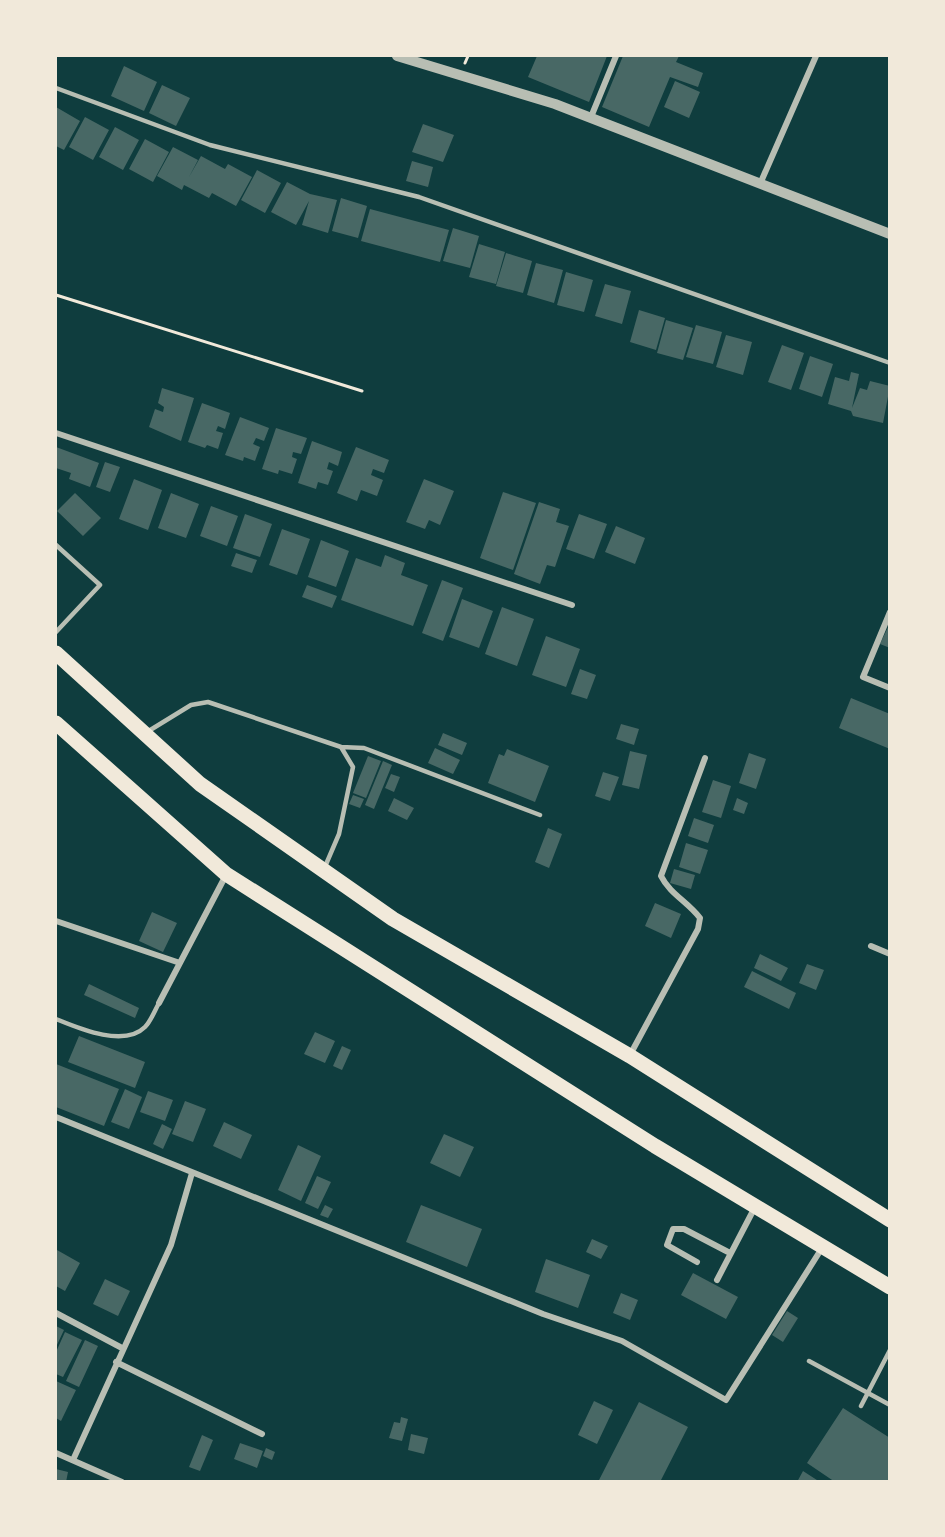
<svg xmlns="http://www.w3.org/2000/svg" width="945" height="1537" font-family="'Source Sans 3',sans-serif">
	<rect width="100%" height="100%" fill="#0f3d3e"/>
	<path fill="#486865" d="M537,56h70l-18,46 -61,-25z
		M623,56h56l-3,6 27,11 -5,14 -28,-10 -21,50 -47,-20z
		M124,66l33,16 -13,29 -33,-15z
		M675,81l25,11 -11,26 -25,-11z
		M162,85l28,13 -14,28 -27,-13z
		M56,107l24,14 -16,29 -8,-4z
		M85,117l24,13 -16,30 -24,-13z
		M423,124l31,11 -11,27 -31,-10z
		M115,127l24,13 -16,30 -24,-13z
		M145,139l24,13 -16,30 -24,-13z
		M173,147l25,13 -9,17 12,-21 24,13 3,-5 24,13 -16,29 -24,-13 -3,5 -25,-13 -2,5 -25,-14z
		M412,161l21,6 -5,20 -22,-6z
		M257,170l24,13 -16,30 -24,-13z
		M287,182l23,12 27,6 -9,33 -26,-8 7,-24 -13,24 -25,-13z
		M341,198l26,8 -9,32 -26,-7z
		M370,209l79,21 -9,32 -79,-21z
		M453,228l26,8 -9,32 -27,-7z
		M479,244l26,8 -9,32 -27,-7z
		M506,253l26,8 -9,32 -27,-7z
		M536,263l27,7 -9,33 -27,-8z
		M566,272l27,8 -9,32 -27,-7z
		M605,284l26,7 -9,33 -27,-8z
		M639,310l26,8 -9,32 -26,-8z
		M666,320l27,8 -10,32 -26,-7z
		M696,325l26,7 -9,32 -27,-7z
		M726,335l26,7 -9,33 -27,-8z
		M782,345l22,8 -13,37 -23,-8z
		M810,356l23,8 -11,33 -23,-8z
		M851,372l8,2 -7,34 8,-20 7,2 3,-9 20,5 -7,37 -30,-7 -2,-5 -23,-7 7,-27 14,4z
		M162,388l32,10 -13,43 -32,-14 6,-18 8,3 1,-5 -6,-4z
		M202,403l28,10 -5,16 -7,-3 -2,5 7,2 -5,16 -11,-4 -2,3 -17,-6z
		M240,417l29,11 -5,13 -8,-3 -3,6 7,3 -5,14 -11,-4 -1,4 -18,-6z
		M276,428l31,10 -6,16 -8,-2 -1,5 5,2 -5,15 -13,-4 -1,4 -16,-5z
		M312,441l30,11 -4,14 -9,-4 -2,7 6,2 -5,14 -10,-3 -2,7 -18,-6z
		M56,447l43,16 -9,24 -21,-8 2,-6 -15,-5z
		M356,447l33,13 -5,13 -11,-4 -2,6 12,5 -6,16 -16,-6 -4,11 -20,-8z
		M105,462l15,5 -10,25 -14,-5z
		M134,479l28,11 -14,40 -29,-11z
		M424,479l30,12 -14,34 -11,-5 -4,9 -19,-7z
		M503,492l33,11 -23,67 -33,-12z
		M75,493l26,25 -18,18 -26,-25z
		M171,493l28,11 -13,34 -28,-10z
		M539,502l21,7 -4,13 13,4 -14,41 -8,-2 -7,19 -26,-10z
		M211,506l27,10 -11,30 -27,-10z
		M245,514l27,10 -12,33 -27,-9z
		M579,514l28,10 -13,35 -28,-10z
		M616,526l29,12 -10,26 -30,-12z
		M282,529l28,10 -13,36 -28,-10z
		M321,540l28,11 -13,36 -28,-10z
		M236,553l21,7 -5,13 -21,-7z
		M385,555l20,8 -4,12 27,10 -15,41 -72,-26 15,-42 25,9z
		M442,580l21,8 -20,53 -21,-8z
		M307,585l30,11 -5,12 -30,-11z
		M462,599l31,12 -14,37 -30,-11z
		M502,607l32,12 -17,47 -32,-12z
		M890,623v25l-10,-4z
		M546,636l34,13 -14,38 -34,-12z
		M580,669l16,6 -9,24 -16,-5z
		M851,698l39,16v35l-51,-21z
		M621,724l18,5 -5,16 -18,-6z
		M443,733l24,10 -5,12 -24,-10z
		M435,748l25,12 -7,14 -25,-11z
		M507,749l42,17 -14,36 -47,-19 11,-29 5,2z
		M630,751l17,4 -8,34 -17,-4z
		M749,753l17,6 -10,30 -17,-6z
		M368,756l13,5 -15,37 -13,-5z
		M383,761l9,4 -18,44 -9,-4z
		M603,772l16,5 -9,24 -15,-5z
		M391,774l9,3 -6,15 -9,-4z
		M713,780l18,6 -10,32 -19,-6z
		M353,795l11,4 -4,9 -11,-4z
		M394,798l20,10 -7,12 -19,-9z
		M737,798l11,5 -4,11 -11,-4z
		M694,818l20,7 -6,18 -20,-7z
		M548,828l14,6 -13,34 -14,-6z
		M686,843l22,7 -8,24 -21,-7z
		M674,869l21,6 -4,14 -21,-6z
		M655,903l26,11 -10,24 -26,-12z
		M152,912l25,11 -14,29 -24,-11z
		M760,954l28,14 -7,13 -27,-13z
		M807,964l17,6 -8,20 -17,-7z
		M752,971l44,22 -7,16 -45,-22z
		M89,984l50,24 -4,10 -51,-23z
		M315,1032l20,9 -10,22 -21,-9z
		M79,1036l66,26 -10,26 -67,-26z
		M342,1046l9,4 -9,20 -9,-4z
		M56,1064l63,25 -15,37 -48,-19z
		M125,1089l17,8 -13,32 -18,-7z
		M148,1091l25,9 -8,21 -25,-9z
		M185,1101l21,8 -13,33 -21,-8z
		M224,1122l28,13 -11,24 -28,-13z
		M162,1124l10,5 -9,20 -10,-5z
		M444,1134l30,13 -14,30 -30,-14z
		M298,1145l23,11 -20,45 -23,-11z
		M317,1176l14,6 -13,27 -13,-6z
		M325,1205l8,4 -5,9 -8,-3z
		M421,1205l61,24 -15,38 -61,-25z
		M592,1239l16,7 -7,13 -15,-7z
		M57,1250l23,13 -15,28 -9,-5z
		M546,1259l44,16 -12,33 -43,-16z
		M693,1273l45,24 -12,22 -45,-24z
		M105,1279l25,12 -12,25 -25,-12z
		M621,1293l17,7 -8,20 -17,-7z
		M787,1311l11,7 -15,24 -11,-7z
		M56,1326l8,4 -8,17z
		M65,1332l17,8 -19,37 -7,-3v-22z
		M85,1340l13,6 -19,41 -13,-6z
		M56,1381l20,9 -15,31 -5,-3z
		M594,1401l19,9 -16,34 -19,-9z
		M639,1402l49,25 -28,55h-62z
		M843,1408l47,30v44h-55l-28,-19z
		M401,1417l7,2 -6,22 -13,-3 5,-16 6,1z
		M411,1434l17,4 -4,16 -16,-4z
		M202,1435l11,5 -13,31 -11,-4z
		M240,1443l23,8 -6,17 -23,-9z
		M266,1448l9,4 -3,8 -9,-4z
		M56,1469l12,3 -2,10h-10z
		M803,1471l17,11h-23z"/>
	<g fill="none" stroke-linecap="round" stroke-linejoin="round">
		<path stroke="#f1e9da" stroke-width="3" d="M465,63l3,-7
			M56,295l306,96"/>
		<path stroke="#b8beb3" stroke-width="4.5" d="M56,88l154,57 209,52 471,166
			M56,545l44,40 -44,47
			M147,732l44,-27 17,-3 133,45 12,20 -14,67 -15,35
			M341,747l23,1 176,67
			M56,1019c22,9 68,29 89,8 6,-6 10,-17 14,-24
			M809,1361l81,44
			M861,1406l29,-56"/>
		<path stroke="#b8beb3" stroke-width="6" d="M591,117l25,-61
			M760,184l56,-128
			M56,433l516,172
			M890,612l-27,65 27,11
			M56,921l124,42
			M871,946l19,8
			M159,1003l67,-128
			M630,1055l68,-126 2,-11c-12,-16 -30,-24 -39,-42l44,-118
			M56,1117l487,197 79,27 104,59 96,-152
			M697,1262l-30,-17 6,-16h11l46,24
			M717,1280l38,-73
			M56,1313l66,35
			M116,1362l146,72
			M56,1453l66,29
			M73,1460l98,-215 21,-72"/>
		<path stroke="#b8beb3" stroke-width="10" d="M397,56l158,48 335,130"/>
		<path stroke="#f1e9da" stroke-width="15" d="M56,653l144,131 193,135 237,137 260,164
			M56,723l170,151 429,272 235,141"/>
	</g>
	<rect width="945" height="1537" fill="none" stroke="#f1e9da" stroke-width="114"/>
</svg>
